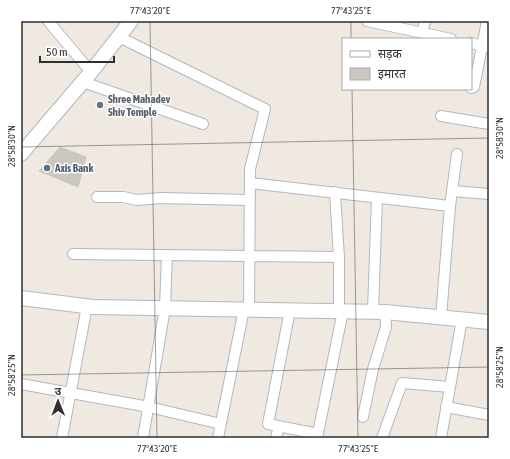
<svg xmlns="http://www.w3.org/2000/svg" width="510" height="459" font-family="'Asap Condensed','Noto Sans Devanagari',sans-serif">
	<rect width="100%" height="100%" fill="#efe9e1"/>
	<path fill="#cbc7bf" stroke="#cbc5ba" d="M60,147l26,10 -8,30 -39,-16z"/>
	<g fill="none" stroke-linecap="round" stroke-linejoin="round">
		<defs>
			<path id="street" d="M48,21l43,51
				M367,21l84,18
				M422,33l3,-12
				M119,37l146,72 -15,60 -1,140
				M471,43l18,4
				M83,82l120,42
				M471,88l3,-1 13,-66
				M441,116l48,8
				M250,183l200,23
				M452,191l37,3
				M335,192l4,65v54
				M97,197h26l14,3 25,-2 87,2
				M73,254l266,3
				M290,310l-22,114 50,10
				M373,311l4,-113
				M441,317l9,-111 7,-52
				M21,384l128,23 72,17
				M446,407l43,8
				M363,417l10,-48 13,-42 -1,-15
				M62,438l25,-132
				M143,438l22,-130 2,-53
				M218,438l26,-129
				M276,438l3,-12
				M317,438l26,-127
				M382,438l20,-55 48,4
				M441,438l21,-119"/>
			<path id="secondary" d="M21,154l70,-82 40,-51
				M21,298l72,9 292,5 104,10"/>
		</defs>
		<use href="#street" stroke="#b4b7c1" stroke-width="12"/>
		<use href="#secondary" stroke="#b4b7c1" stroke-width="16"/>
		<use href="#street" stroke="#fff" stroke-width="10"/>
		<use href="#secondary" stroke="#fff" stroke-width="14"/>
	</g>
	<path fill="none" stroke="#2e2e2e" stroke-width="1" stroke-opacity="0.45" d="M150,21l7,417M351,21v18M352,89l6,349M21,147l468,-9M21,375l468,-8"/>
	<circle fill="#6b7280" stroke="#fff" stroke-width="1.5" cx="100" cy="105" r="4"/>
	<circle fill="#5c6f8a" stroke="#fff" stroke-width="1.5" cx="47" cy="168" r="4"/>
	<g text-anchor="middle" dominant-baseline="central" stroke-width="3" stroke-linejoin="round" paint-order="stroke">
		<g font-size="11" font-weight="bold" fill="#5b616d" stroke="#fff" text-anchor="start">
			<text x="108" y="99">Shree Mahadev<tspan x="108" dy="13">Shiv Temple</tspan></text>
		</g>
		<g font-size="11" font-weight="bold" fill="#4e5e75" stroke="#fff" text-anchor="start">
			<text x="55" y="168">Axis Bank</text>
		</g>
	</g>
	<rect width="510" height="459" fill="none" stroke="#ffffff" stroke-width="44"/>
	<rect x="342" y="38" width="130" height="52" fill="#ffffff" stroke="#ababab"/>
	<rect x="350" y="51" width="20" height="6" fill="#ffffff" stroke="#ababab"/>
	<text x="378" y="58" font-size="12" fill="#2e2e2e">सड़क</text>
	<rect x="350" y="68" width="20" height="12" fill="#cbc7bf" stroke="#ababab"/>
	<text x="378" y="78" font-size="12" fill="#2e2e2e">इमारत</text>
	<g transform="translate(58 401) rotate(359)" stroke="#ffffff" stroke-width="3" paint-order="stroke">
	<path d="M0-3L7 15L0 10L-7 15Z" fill="#2e2e2e"/>
	<text y="-6" font-size="11" font-weight="bold" text-anchor="middle" fill="#2e2e2e">उ</text>
	</g>
	<path d="M40 56v6h74v-6" fill="none" stroke="#2e2e2e" stroke-width="2"/>
	<text x="46" y="56" font-size="12" fill="#2e2e2e" stroke="#ffffff" stroke-width="3" paint-order="stroke">50 m</text>
	<rect x="22" y="22" width="466" height="415" fill="none" stroke="#2e2e2e" stroke-width="1.5"/>
	<g font-size="10" text-anchor="middle" fill="#2e2e2e">
		<text x="150" y="14">77°43'20"E</text>
		<text x="351" y="14">77°43'25"E</text>
		<text transform="translate(499 138) rotate(-90)" y="4">28°58'30"N</text>
		<text transform="translate(11 146) rotate(-90)" y="4">28°58'30"N</text>
		<text transform="translate(499 367) rotate(-90)" y="4">28°58'25"N</text>
		<text transform="translate(11 375) rotate(-90)" y="4">28°58'25"N</text>
		<text x="157" y="452">77°43'20"E</text>
		<text x="358" y="452">77°43'25"E</text>
	</g>
</svg>
